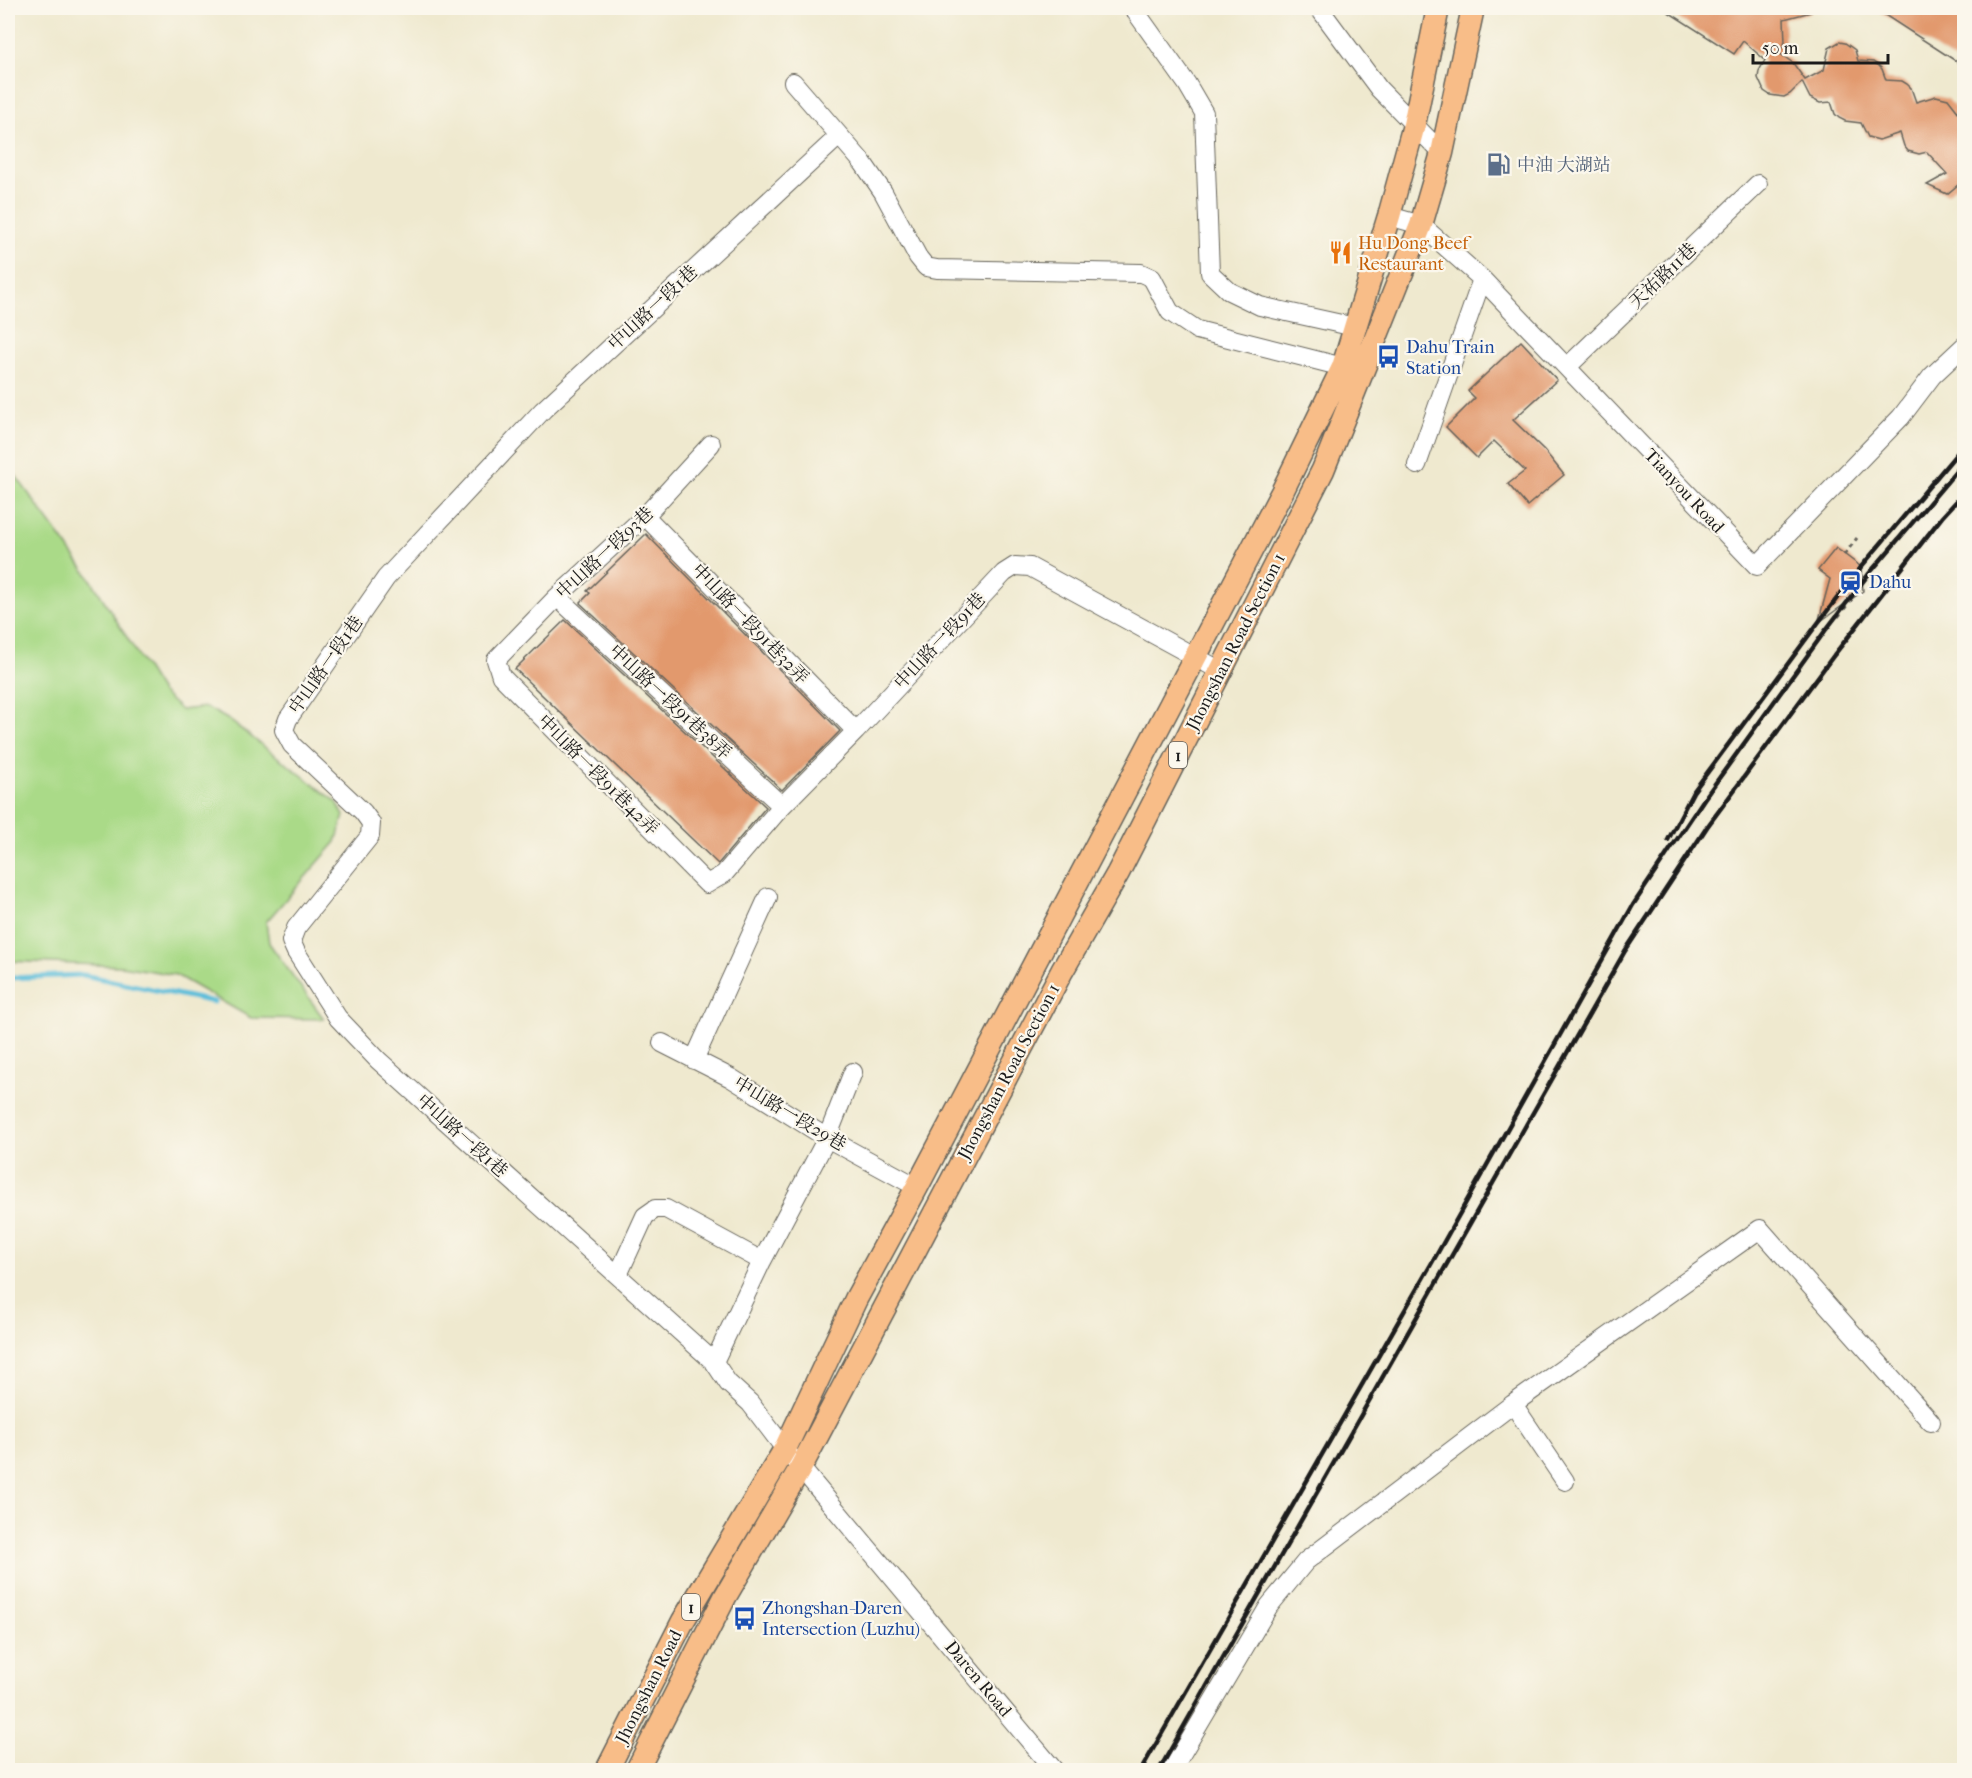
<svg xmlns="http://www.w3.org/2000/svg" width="1972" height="1778" font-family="'IM FELL French Canon','Noto Serif TC',serif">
	<rect width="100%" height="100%" fill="#fbf7ec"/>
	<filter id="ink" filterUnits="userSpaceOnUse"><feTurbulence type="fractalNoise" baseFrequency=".0167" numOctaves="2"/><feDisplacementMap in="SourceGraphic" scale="12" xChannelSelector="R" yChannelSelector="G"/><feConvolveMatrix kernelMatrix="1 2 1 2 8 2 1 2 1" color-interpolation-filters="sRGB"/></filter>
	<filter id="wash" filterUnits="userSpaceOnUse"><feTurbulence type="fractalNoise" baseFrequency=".008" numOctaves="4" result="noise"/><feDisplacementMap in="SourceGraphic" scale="24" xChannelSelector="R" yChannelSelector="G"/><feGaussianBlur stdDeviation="1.35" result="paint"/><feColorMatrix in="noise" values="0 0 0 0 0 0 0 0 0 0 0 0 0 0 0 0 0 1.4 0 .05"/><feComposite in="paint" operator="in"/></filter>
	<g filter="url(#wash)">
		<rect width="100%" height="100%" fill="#efe9cf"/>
		<path fill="#aada88" stroke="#637b52" stroke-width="1.5" d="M8,473l8,3 74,102 71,114 20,18 25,-3 23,13 108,82 7,14 -8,26 -70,80 3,21 55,76 -73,-1 -75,-43 -55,-9 -113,-5z"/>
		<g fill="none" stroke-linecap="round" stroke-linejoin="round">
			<path stroke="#5bbeda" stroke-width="5" d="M8,978l75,-3 131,27"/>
		</g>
		<g id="blocks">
			<path fill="#e2996d" d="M1662,8h148l1,4 -27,7 1,23 -6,11 14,10 12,17 19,-10 5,-22 10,-6 6,1 10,7 3,11 15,1 5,3 4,4 4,11 16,1 5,3 4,4 5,14 20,-6 12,3 11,14 6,-2v68l-18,15 -20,-9 20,-11 -20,-22 -8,2 -11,-3 -4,-5 -4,-13 -21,7 -11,-3 -7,-14 -16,-2 -6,-3 -4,-4 -4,-12 -11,1 -10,-5 -8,-16 -12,12 -6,3 -14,-2 -6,-4 -6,-13 1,-7 6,-11 -22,-19 -9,13z
				M1874,8h91v59z
				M1521,341l36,39 -44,40 31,30 20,25 -37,31 -19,-22 17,-13 -31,-30 -17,17 -31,-31 29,-29 -7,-7z
				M646,534l194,197 -58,59 -202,-187 10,-10 -3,-2z
				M1836,548l25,19 2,24 -45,32 12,-44 -12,-9z
				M565,620l201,187 -48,57 -203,-195z"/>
		</g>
	</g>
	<g filter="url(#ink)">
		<use href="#blocks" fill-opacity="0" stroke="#66645b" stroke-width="1.5"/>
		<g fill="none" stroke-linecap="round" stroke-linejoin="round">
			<defs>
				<path id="minor" d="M1133,8l54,76 17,29 6,160 19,18 31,15 95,21
					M1319,8l60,81 63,64
					M793,82l70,81 20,29 35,65 8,10 11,2 204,4 11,5 18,34 27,18 146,37
					M839,136l-296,274 -157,168 -98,141 -4,11 8,15 71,67 8,11 -1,13 -74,92 -5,13 5,11 42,66 40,42 336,302 14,21 22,20 35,46 269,321
					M1389,216l32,9 61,54 275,287 144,-149 31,-41 32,-30
					M1567,367l191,-183
					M711,444l-66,72 -88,81 -61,63 5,16 206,208 17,-10 58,-68 74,-75 148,-158 11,-7 15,1 191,104
					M1417,465l65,-186
					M645,516l211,215
					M557,597l225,209
					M662,1043l69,35 96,60 90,49
					M694,1060l74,-163
					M618,1275l27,-59 10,-7h11l96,52
					M714,1362l48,-101 65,-123 26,-66
					M1513,1404l52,77
					M1172,1770l97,-164 37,-45 207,-157 247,-175 171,193"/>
				<path id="major" d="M607,1770l76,-149 102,-172 71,-150 61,-112 365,-695 61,-125 46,-151 25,-91 24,-117
					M637,1770l88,-173 76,-130 261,-496 56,-98 205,-403 98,-245 21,-72 31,-145"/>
			</defs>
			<use href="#minor" stroke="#66645b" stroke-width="20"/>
			<use href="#major" stroke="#66645b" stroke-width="25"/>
			<path stroke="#66645b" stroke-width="3" stroke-dasharray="4.5 4.5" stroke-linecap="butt" d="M1844,555l13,-17
				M1838,617l15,-19"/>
			<use href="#minor" stroke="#fff" stroke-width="18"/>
			<use href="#major" stroke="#f8bd88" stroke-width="22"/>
			<path stroke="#1c1c1c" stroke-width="4.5" d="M1668,840l25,-48 125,-169 43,-56 103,-122
				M1141,1770l296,-516 196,-349 71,-106 121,-168 43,-56 96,-113
				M1159,1770l466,-819 82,-124 127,-172 108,-138 22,-24"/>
		</g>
	</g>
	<defs>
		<symbol id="fuel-bare" viewBox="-9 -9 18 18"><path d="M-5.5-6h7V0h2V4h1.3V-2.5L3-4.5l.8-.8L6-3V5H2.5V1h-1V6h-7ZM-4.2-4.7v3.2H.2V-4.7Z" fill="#5c6f8a" stroke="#fbf7ec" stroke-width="2.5" paint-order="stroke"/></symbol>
		<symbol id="restaurant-bare" viewBox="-9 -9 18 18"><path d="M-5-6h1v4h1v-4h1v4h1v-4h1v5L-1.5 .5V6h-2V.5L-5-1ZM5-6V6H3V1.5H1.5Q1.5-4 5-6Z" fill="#e8710a" stroke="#fbf7ec" stroke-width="2.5" paint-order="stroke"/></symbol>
		<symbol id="bus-bare" viewBox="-9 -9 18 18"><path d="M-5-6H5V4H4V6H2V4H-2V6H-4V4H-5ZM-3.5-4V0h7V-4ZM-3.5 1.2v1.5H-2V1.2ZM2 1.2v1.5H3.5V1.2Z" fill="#1a4fb4" stroke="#fbf7ec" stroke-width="2.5" paint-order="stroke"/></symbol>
		<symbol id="station-bare" viewBox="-9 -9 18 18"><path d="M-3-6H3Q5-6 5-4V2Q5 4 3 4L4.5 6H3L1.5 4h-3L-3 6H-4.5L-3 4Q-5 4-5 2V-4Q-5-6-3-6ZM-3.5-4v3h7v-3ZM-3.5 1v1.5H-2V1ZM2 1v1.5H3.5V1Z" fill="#1a4fb4" stroke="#fbf7ec" stroke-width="2.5" paint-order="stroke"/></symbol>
	</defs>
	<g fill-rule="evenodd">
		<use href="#fuel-bare" x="1482" y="148" width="33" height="33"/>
		<use href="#restaurant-bare" x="1324" y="236" width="33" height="33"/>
		<use href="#bus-bare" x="1372" y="340" width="33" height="33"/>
		<use href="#station-bare" x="1834" y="566" width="33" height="33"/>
		<use href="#bus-bare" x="728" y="1602" width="33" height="33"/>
	</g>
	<g text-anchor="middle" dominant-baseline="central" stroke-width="4.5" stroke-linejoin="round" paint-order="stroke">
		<g fill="#fbf7ec" stroke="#5f5e5a" stroke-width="1.5">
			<rect x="1169" y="742" width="18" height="26" rx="4.5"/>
			<rect x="682" y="1594" width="18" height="26" rx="4.5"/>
		</g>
		<g font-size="16" font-weight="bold" fill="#1c1c1c">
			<text x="1178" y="755">1</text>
			<text x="691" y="1607">1</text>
		</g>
		<g font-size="18" fill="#4e5e75" stroke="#fbf7ec" text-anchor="start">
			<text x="1517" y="165">中油 大湖站</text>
		</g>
		<g font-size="18" fill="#c56008" stroke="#fbf7ec" text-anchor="start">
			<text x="1358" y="243">Hu Dong Beef<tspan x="1358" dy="21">Restaurant</tspan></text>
		</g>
		<g font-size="18" fill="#1c1c1c" stroke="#fbf7ec">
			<text transform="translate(1663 276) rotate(-44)">天祐路11巷</text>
			<text transform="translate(653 308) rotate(-43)">中山路一段1巷</text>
			<text transform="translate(1684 491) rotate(47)">Tianyou Road</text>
			<text transform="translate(605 553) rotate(-43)">中山路一段93巷</text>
			<text transform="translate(750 624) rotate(46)">中山路一段91巷32弄</text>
			<text transform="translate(940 641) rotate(-47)">中山路一段91巷</text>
			<text transform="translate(1236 642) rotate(-63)">Jhongshan Road Section 1</text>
			<text transform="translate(326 665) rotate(-55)">中山路一段1巷</text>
			<text transform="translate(670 702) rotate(43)">中山路一段91巷38弄</text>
			<text transform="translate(598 775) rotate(45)">中山路一段91巷42弄</text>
			<text transform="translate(1009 1072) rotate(-62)">Jhongshan Road Section 1</text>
			<text transform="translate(790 1114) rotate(31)">中山路一段29巷</text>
			<text transform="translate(462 1136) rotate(42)">中山路一段1巷</text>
			<text transform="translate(978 1679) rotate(50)">Daren Road</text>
			<text transform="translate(649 1687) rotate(-63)">Jhongshan Road</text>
		</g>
		<g font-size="18" fill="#164399" stroke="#fbf7ec" text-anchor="start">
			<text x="1406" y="347">Dahu Train<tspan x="1406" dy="21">Station</tspan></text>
			<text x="1869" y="582">Dahu</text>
			<text x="762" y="1608">Zhongshan-Daren<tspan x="762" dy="21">Intersection (Luzhu)</tspan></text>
		</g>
	</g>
	<rect width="1972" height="1778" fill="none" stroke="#fbf7ec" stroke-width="30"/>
	<path d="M1753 54v9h135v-9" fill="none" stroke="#1c1c1c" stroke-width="3"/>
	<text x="1762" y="54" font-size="18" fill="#1c1c1c" stroke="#fbf7ec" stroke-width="4.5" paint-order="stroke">50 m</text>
</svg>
